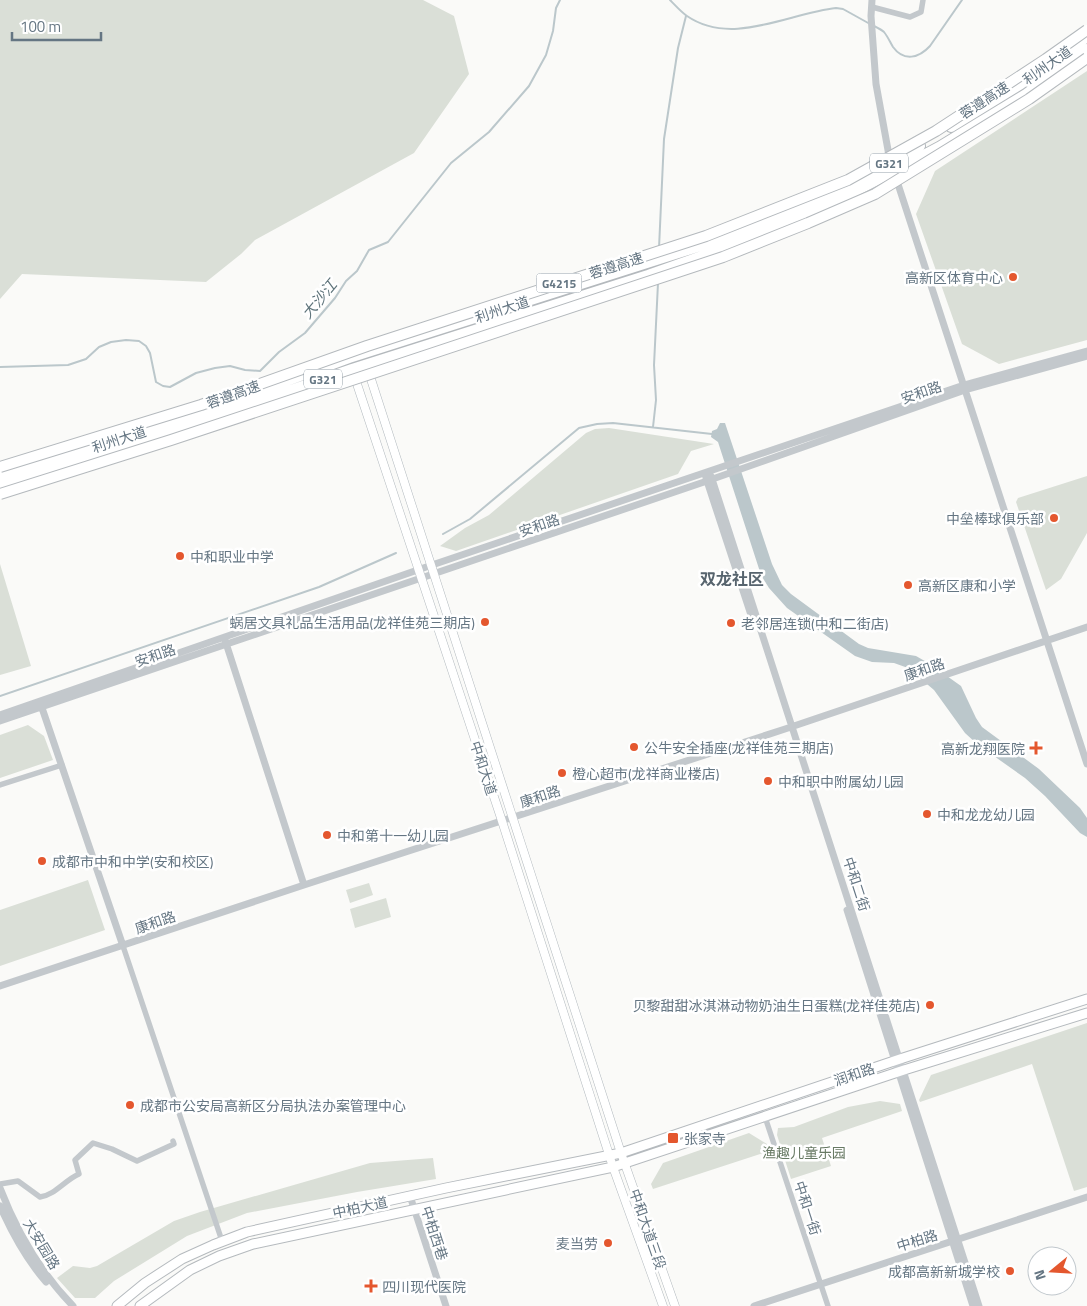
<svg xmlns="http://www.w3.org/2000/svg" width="1087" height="1306" font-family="'Titillium Web','Noto Sans SC',sans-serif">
	<rect width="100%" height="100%" fill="#fafaf8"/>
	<path fill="#dadfd7" d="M0,0h423l31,16 15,58 -55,79 -159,87 -14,14 -35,28 -184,-8 -22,25z
		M1087,71v269l-88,24 -37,-20 -46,-130 19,-43z
		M609,428l105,16 -23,7 -13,23 -222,77 -16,-5 25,-18 24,-13 97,-82 9,-4z
		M1087,476v57l-26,46 -15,11 -30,-88 2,-4z
		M0,564l31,102 -31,9z
		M28,725l16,11 9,24 -53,18v-43z
		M88,880l17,50 -105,36v-56z
		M369,883l4,12 -23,8 -4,-13z
		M386,898l5,19 -36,11 -5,-19z
		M1087,1023v164l-13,4 -42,-127 -112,38 -1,-2 12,-25z
		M880,1101l20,3 2,7 -80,27 9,28 -40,13 -14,-44 1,-7 16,-1 54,-20z
		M749,1133l18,11 2,7 -116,38 -2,-5 12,-21z
		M433,1158l3,21 -79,13 -110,21 -60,23 -73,45 -19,17h-20l-18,-20 16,-12 17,2 7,-2 77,-45 26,-9 170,-49z"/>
	<path fill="#bbc7cb" d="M720,423h5l47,141 10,21 9,9 68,50 9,4 48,8 14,8 31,22 15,32 6,9 57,42 41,39 7,10v19l-7,-4 -35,-37 -20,-18 -48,-34 -12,-11 -31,-43 -26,-22 -14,-5 -22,-1 -17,-6 -68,-48 -18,-20 -8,-13 -43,-133 -7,-5 1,-6 5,-2z"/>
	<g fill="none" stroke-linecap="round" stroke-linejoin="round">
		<path stroke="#bbc7cb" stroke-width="2" d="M670,0c5,5 11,12 17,16 45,31 102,-3 149,-8l7,1 27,15
			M874,26c4,2 8,4 10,6 4,5 6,10 9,15 11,15 26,11 37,-1l32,-46
			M659,248l5,-109 14,-91 8,-32
			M0,367l68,-2 18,-6 13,-12 12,-5 15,-2 13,1 7,5 4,7 6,29 7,4 7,1 26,-14 19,-5 15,-2 15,4 15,1 19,-19 26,-19 30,-35 11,-17 11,-10 12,-21 19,-8 63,-79 38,-31 40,-46 17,-31 7,-24 3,-23 4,-8
			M653,427l3,-27 -2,-35 4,-82
			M443,534l27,-15 109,-91 18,-4 16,-1 99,11
			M0,696l319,-109 77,-34"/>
		<defs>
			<path id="secondary" d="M368,370l253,783 54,153
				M354,375l147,443 112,349 50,139"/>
			<path id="primary" d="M117,1306l28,-23 37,-24 31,-14 34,-13 199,-44 175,-35 279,-94 187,-60
				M140,1306l50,-36 29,-14 34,-12 360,-77 291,-97 183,-57"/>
			<path id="trunk" d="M951,127l70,-43 66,-47
				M0,476l189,-59 160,-59 367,-117 133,-55 71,-40
				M0,486l167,-53 185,-64 296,-94 71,-25 133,-57 42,-22 45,-24 87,-53 61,-45"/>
		</defs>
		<use href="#secondary" stroke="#b3babf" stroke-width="9"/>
		<use href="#primary" stroke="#b5babe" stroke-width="11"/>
		<use href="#trunk" stroke="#b4b9bd" stroke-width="12"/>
		<path stroke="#c3c8cc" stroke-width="5.5" d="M872,7l38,10 11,-5 2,-12
			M0,785l62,-20
			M123,946l99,295
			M765,1117l63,189
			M0,1184l18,-3 22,16c15,-2 25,-17 39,-23l-4,-14 18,-17 19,6 25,12 37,-17 -1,-3"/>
		<path stroke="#c3c8cc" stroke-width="7" d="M872,0l-1,16 5,68 14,77
			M896,178l191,586
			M711,476l268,830
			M706,478l45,137
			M225,640l79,245
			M41,705l82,241
			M0,715l432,-150 532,-180 123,-34
			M0,721l707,-240 258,-91 122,-34
			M847,910l126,396
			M0,986l304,-101 481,-156 302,-102
			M0,1188c17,44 40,84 73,118
			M410,1196l36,110
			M0,1206c12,27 26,53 46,76
			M754,1306l333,-109"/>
		<use href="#secondary" stroke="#fff" stroke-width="8"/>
		<use href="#primary" stroke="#fff" stroke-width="9"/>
		<use href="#trunk" stroke="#fff" stroke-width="10"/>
		<defs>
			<path id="motorway-bridge" d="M0,467l201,-62 166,-59 339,-110 142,-56 88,-49 110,-72 41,-29
				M0,494l171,-54 552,-183 85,-34 67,-29 154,-95 58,-41"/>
		</defs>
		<use href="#motorway-bridge" stroke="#b4b9bd" stroke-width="12" stroke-linecap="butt"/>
		<use href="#motorway-bridge" stroke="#fff" stroke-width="10"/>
	</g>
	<g fill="#e4572e" stroke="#fff" stroke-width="2">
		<circle cx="1013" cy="277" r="5"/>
		<circle cx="1054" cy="518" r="5"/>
		<circle cx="180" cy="556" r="5"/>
		<circle cx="908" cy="585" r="5"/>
		<circle cx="485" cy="622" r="5"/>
		<circle cx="731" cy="623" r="5"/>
		<circle cx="634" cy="747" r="5"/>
		<path d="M1033.5 740.5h5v5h5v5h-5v5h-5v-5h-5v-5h5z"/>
		<circle cx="562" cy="773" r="5"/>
		<circle cx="768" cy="781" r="5"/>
		<circle cx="927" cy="814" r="5"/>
		<circle cx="327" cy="835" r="5"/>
		<circle cx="42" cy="861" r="5"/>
		<circle cx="930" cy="1005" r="5"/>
		<circle cx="130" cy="1105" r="5"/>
		<rect x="667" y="1132" width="12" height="12" rx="2.5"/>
		<circle cx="608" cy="1243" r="5"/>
		<circle cx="1010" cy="1271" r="5"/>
		<path d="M368.5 1278.5h5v5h5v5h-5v5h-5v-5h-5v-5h5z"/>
	</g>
	<g text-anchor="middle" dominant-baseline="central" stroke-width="5" stroke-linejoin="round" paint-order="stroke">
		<g fill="#fff" stroke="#939fa8" stroke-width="1">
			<rect x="870" y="153.5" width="38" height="19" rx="4"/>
			<rect x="536.5" y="273.5" width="45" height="19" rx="4"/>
			<rect x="304" y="369.5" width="38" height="19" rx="4"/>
		</g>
		<g font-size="12" font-weight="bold" fill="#657683">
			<text x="889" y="163">G321</text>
			<text x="559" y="283">G4215</text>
			<text x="323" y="379">G321</text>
		</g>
		<g font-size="14" fill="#657683" stroke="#fff">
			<text transform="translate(1047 65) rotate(-35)">利州大道</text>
			<text transform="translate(984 100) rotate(-33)">蓉遵高速</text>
			<text transform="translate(616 265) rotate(-18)">蓉遵高速</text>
			<text transform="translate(502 309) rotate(-18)">利州大道</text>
			<text transform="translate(921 392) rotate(-19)">安和路</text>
			<text transform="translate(233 394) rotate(-20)">蓉遵高速</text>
			<text transform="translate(119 439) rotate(-18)">利州大道</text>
			<text transform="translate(539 525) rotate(-19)">安和路</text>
			<text transform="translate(155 655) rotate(-19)">安和路</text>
			<text transform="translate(924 669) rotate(-19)">康和路</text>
			<text transform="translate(484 768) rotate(72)">中和大道</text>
			<text transform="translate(540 796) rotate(-18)">康和路</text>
			<text transform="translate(857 884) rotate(72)">中和二街</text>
			<text transform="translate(155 922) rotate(-19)">康和路</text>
			<text transform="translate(854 1074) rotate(-19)">润和路</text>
			<text transform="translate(360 1207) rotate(-12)">中柏大道</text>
			<text transform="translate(808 1208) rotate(72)">中和一街</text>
			<text transform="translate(648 1229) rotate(71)">中和大道三段</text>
			<text transform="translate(435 1233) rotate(72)">中柏西巷</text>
			<text transform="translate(917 1240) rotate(-17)">中柏路</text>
			<text transform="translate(42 1244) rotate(59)">大安园路</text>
		</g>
		<g font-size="14" fill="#657683" stroke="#fff" text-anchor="start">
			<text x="1003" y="277" text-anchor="end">高新区体育中心</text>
			<text x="1044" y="518" text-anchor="end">中垒棒球俱乐部</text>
			<text x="190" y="556">中和职业中学</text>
			<text x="918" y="585">高新区康和小学</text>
			<text x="475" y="622" text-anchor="end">蜗居文具礼品生活用品(龙祥佳苑三期店)</text>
			<text x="741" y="623">老邻居连锁(中和二街店)</text>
			<text x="644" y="747">公牛安全插座(龙祥佳苑三期店)</text>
			<text x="1025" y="748" text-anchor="end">高新龙翔医院</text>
			<text x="572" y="773">橙心超市(龙祥商业楼店)</text>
			<text x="778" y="781">中和职中附属幼儿园</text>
			<text x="937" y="814">中和龙龙幼儿园</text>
			<text x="337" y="835">中和第十一幼儿园</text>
			<text x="52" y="861">成都市中和中学(安和校区)</text>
			<text x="920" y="1005" text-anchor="end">贝黎甜甜冰淇淋动物奶油生日蛋糕(龙祥佳苑店)</text>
			<text x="140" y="1105">成都市公安局高新区分局执法办案管理中心</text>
			<text x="684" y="1138">张家寺</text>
			<text x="598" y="1243" text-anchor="end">麦当劳</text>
			<text x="1000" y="1271" text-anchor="end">成都高新新城学校</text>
			<text x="382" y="1286">四川现代医院</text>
		</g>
		<g font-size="14" fill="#687a64" stroke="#fff">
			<text x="804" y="1152">渔趣儿童乐园</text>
		</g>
		<g font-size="15" font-style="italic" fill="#60757c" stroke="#fff">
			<text transform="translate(319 299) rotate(-50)">大沙江</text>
		</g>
		<g font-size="16" font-weight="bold" fill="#57646e" stroke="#fff">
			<text x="732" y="579">双龙社区</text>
		</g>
	</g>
	<g transform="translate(1052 1271) rotate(252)"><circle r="24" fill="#ffffff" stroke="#c1c8cd"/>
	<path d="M0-4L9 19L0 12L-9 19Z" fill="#e4572e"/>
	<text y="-8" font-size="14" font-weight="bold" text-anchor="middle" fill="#657683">N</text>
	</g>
	<path d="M12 32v8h89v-8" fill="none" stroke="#657683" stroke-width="2.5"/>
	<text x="20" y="32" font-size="15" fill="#657683" stroke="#ffffff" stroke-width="4" paint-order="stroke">100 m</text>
</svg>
